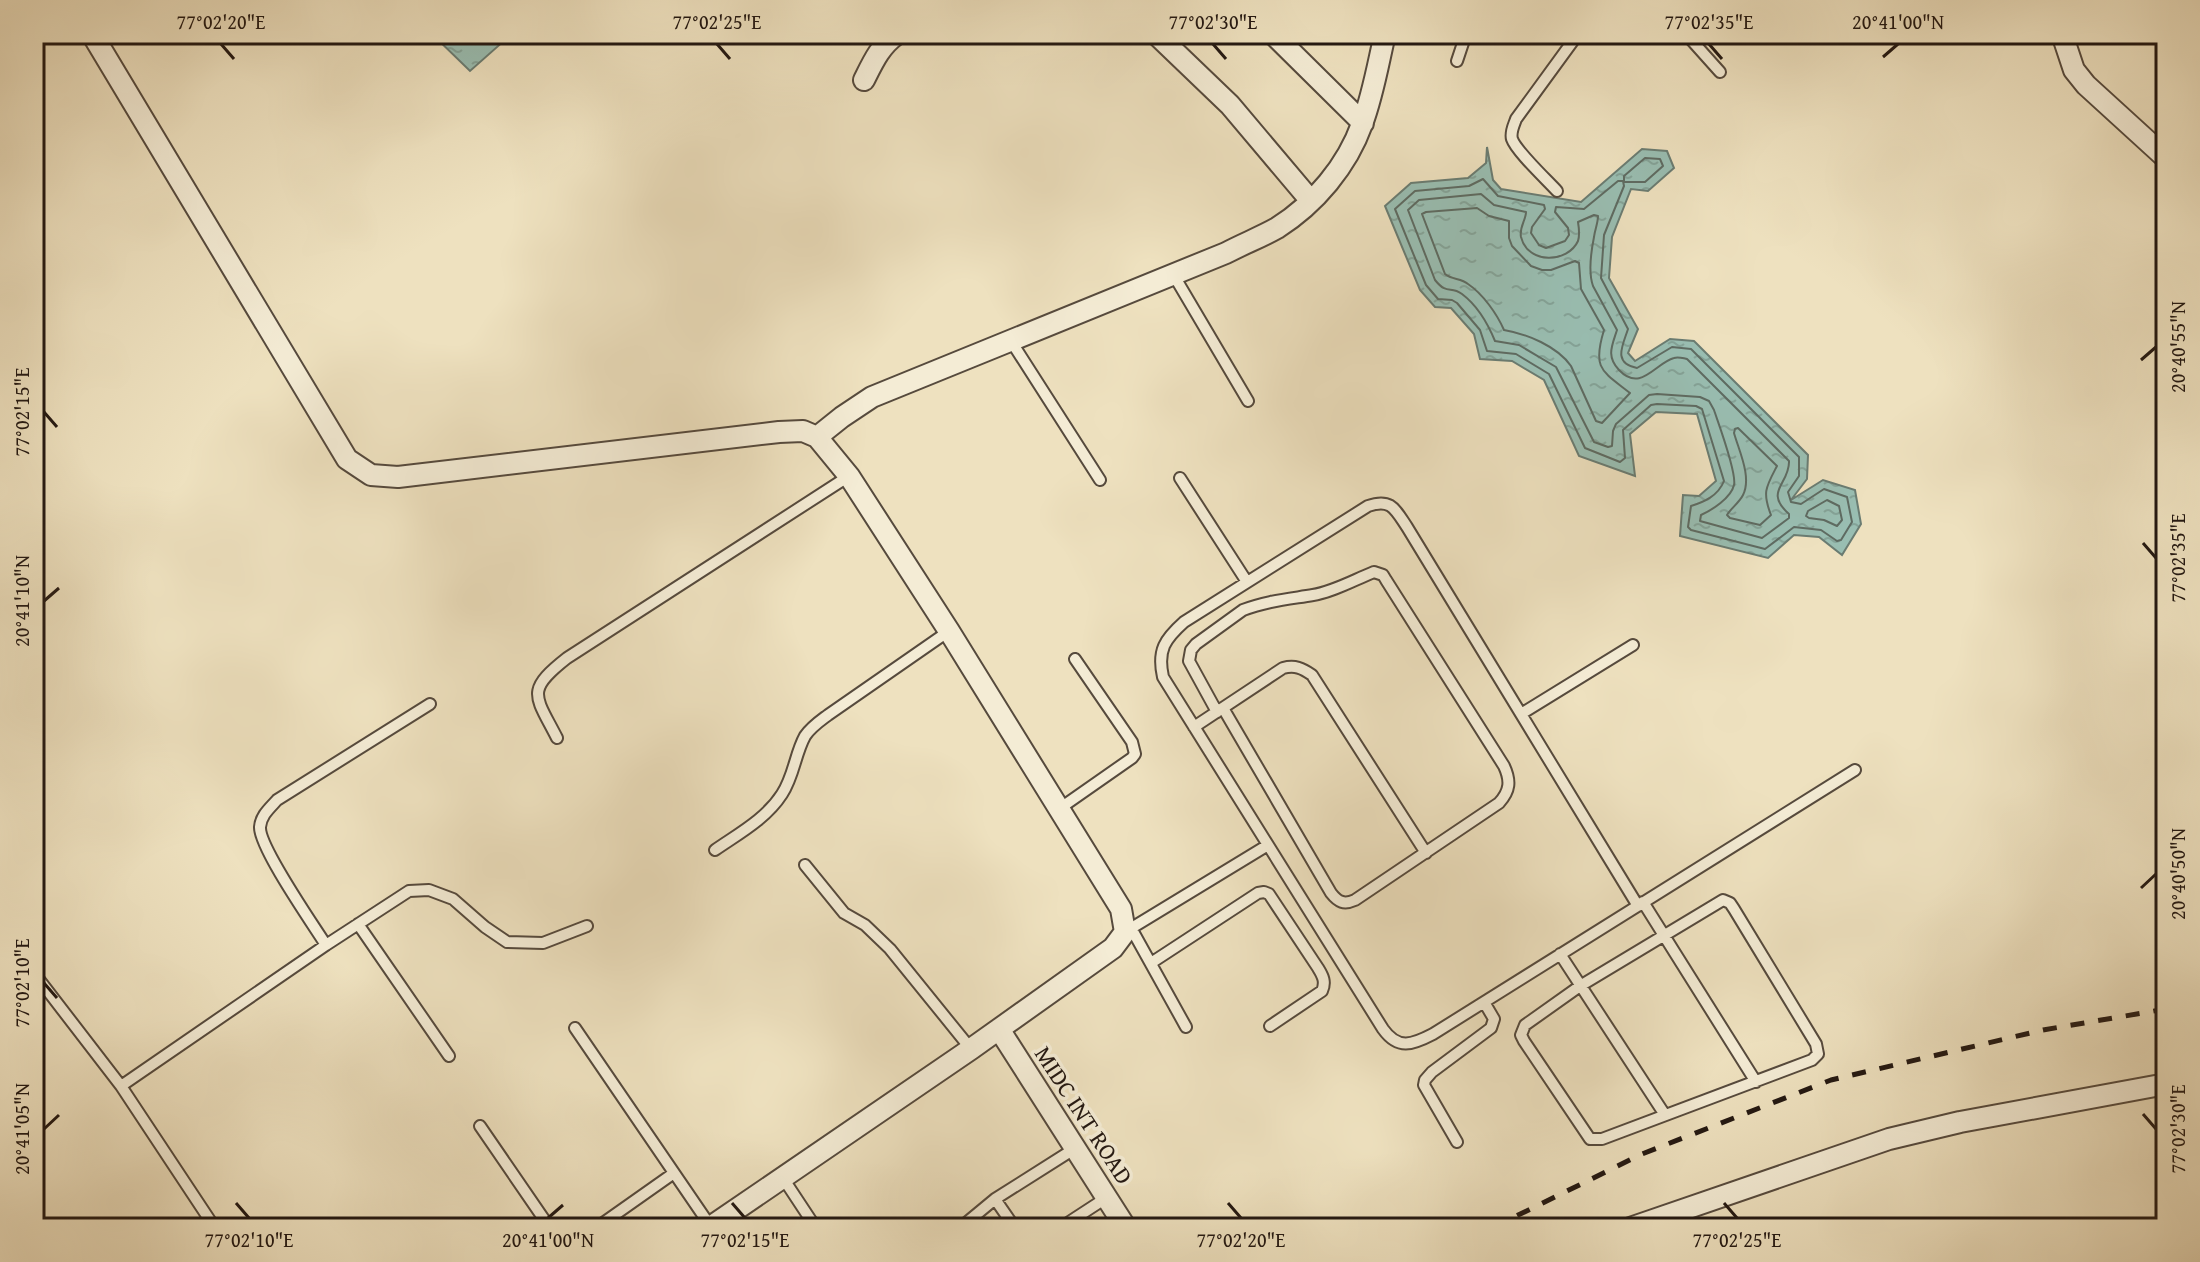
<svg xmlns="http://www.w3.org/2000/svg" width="2200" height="1262" font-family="'Gentium Book Plus',serif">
	<defs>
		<pattern id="water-ripples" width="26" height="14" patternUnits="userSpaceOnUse" patternTransform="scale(2)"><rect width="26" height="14" fill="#99beb2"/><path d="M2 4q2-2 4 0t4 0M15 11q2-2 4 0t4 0" fill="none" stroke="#84a398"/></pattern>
	</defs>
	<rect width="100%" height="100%" fill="#eee1bf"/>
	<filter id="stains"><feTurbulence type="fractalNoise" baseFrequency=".0025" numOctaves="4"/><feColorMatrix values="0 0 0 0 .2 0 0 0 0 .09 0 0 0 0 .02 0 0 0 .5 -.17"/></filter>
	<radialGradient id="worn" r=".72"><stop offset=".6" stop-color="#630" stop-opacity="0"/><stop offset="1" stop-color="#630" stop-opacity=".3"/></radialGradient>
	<path fill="url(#water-ripples)" stroke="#6a7c72" stroke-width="2" d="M432,34h76l-3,6 -35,31z
		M1487,147l6,33 8,9 80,13 61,-53 25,2 7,17 -26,23 -17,-2 -19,48 -3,41 29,51 -10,24 7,8 35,-22 24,2 114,114 -1,24 -16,21 32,-20 32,10 6,34 -19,31 -23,-18 -25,-2 -26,23 -88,-22 3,-41 16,1 17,-15 -19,-67 -41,-2 -26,22 5,42 -56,-20 -35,-76 -32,-19 -32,-2 -6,-25 -23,-26 -16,-1 -15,-17 -35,-84 26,-23 57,-5 18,-15z"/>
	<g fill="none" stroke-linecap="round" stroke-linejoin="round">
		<path stroke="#5e6b62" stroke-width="2" d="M1645,158l15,1 3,7 -18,16h-21v-6z
			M1483,179l15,17 46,9 1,4 -13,18 -1,6 8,12 7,3 19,-7 4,-6 -1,-7 -13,-16 1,-5 28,2 34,-28h5l1,5 -20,49 -3,43 27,51c-5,16 -16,34 9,39l35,-21 19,2 108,108v19l-11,16 3,10 10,2 23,-15 23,8 5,25 -11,18 -4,1 -16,-11 -27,-3 -29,22 -74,-19 -3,-3 3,-21c13,-4 27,-10 33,-25l-22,-72 -6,-3 -39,-2 -6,1 -28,25 2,28 -5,4 -35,-14 -36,-74 -33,-20 -29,-3 -7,-21 -23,-27 -5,-3 -14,-1 -12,-14 -31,-76 20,-18 54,-5z
			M1481,194l13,11 32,7c0,8 -7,15 -5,25 7,28 47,26 57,4 2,-6 1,-13 0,-19l16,-7 4,1c0,7 -3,13 -4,21 -3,15 -6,35 -1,49l24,44c-5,16 -11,26 2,40 22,23 36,-7 55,-12 3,-1 10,0 13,1l102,102c1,23 -26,30 0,53v4l-27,20 -62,-17 1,-6c11,-5 30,-17 33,-30 3,-12 -15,-60 -20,-75l-5,-9 -9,-4 -43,-3 -8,1 -33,29 -3,7 -1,15 -4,1 -14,-5 -38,-75 -37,-22 -24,-4c-7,-17 -17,-35 -33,-47 -12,-9 -14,2 -27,-14l-27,-70 11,-10z
			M1477,208l12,8 20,5v17l3,8 19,20 11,4h9l24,-9 4,2 2,26 23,41c-12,39 -2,41 26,63l-28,30 -6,-2 -25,-55c-14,-20 -44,-32 -67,-36 -7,-16 -21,-36 -36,-46 -7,-6 -16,-4 -23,-10l-23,-60 4,-2z
			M1738,428l39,38c-11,21 -15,26 -6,49l-11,10 -30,-7 -3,-3c4,-7 12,-12 16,-20 9,-18 -4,-44 -9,-62l1,-4z
			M1827,500l12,6 3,14 -5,6 -13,-6 -15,-2 -3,-2 2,-5z"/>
		<defs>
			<path id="service" d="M1686,34l34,38
				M1457,61l9,-27
				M1557,191c-10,-11 -41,-40 -45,-52 -2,-7 2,-14 4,-20l62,-85
				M1173,274l75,127
				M1011,341l89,139
				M1180,478l67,104
				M1217,712l-28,-51 2,-11 5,-6 47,-34c23,-9 46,-11 70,-15 20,-3 41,-15 61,-23l9,3 3,5 118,186c7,15 6,25 -5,37l-144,97c-11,5 -17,2 -24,-7l-108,-185
				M1521,714l112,-69
				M1194,727l89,-59c12,-3 19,0 29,7l114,178
				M557,738c-22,-43 -32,-47 10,-80l282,-182
				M1059,809l73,-51 3,-4 -3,-12 -57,-83
				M715,850c23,-16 51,-31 67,-56 12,-18 13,-40 23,-58 6,-9 15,-15 23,-21l121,-84
				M805,865l39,48 21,12 25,24 81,100
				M1723,900l7,3 4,6 82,135 2,10 -6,6 -210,79h-12l-66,-98 -3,-6 4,-10 55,-39z
				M1643,902l113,180
				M1638,906l-231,-379c-12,-18 -16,-29 -39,-21l-184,116c-19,17 -27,28 -21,55l220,352c15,21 29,16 50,5l422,-264
				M358,924l91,132
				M1131,928l55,99
				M1125,932l143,-87
				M326,945c-14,-22 -67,-98 -66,-118 1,-12 10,-19 17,-27l153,-96
				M1560,954l105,161
				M1151,963l107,-70 6,-1 5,2 49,74c5,8 8,14 4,23l-52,35
				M34,973l87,113 94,142
				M575,1028l136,199
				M121,1086l205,-141 83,-54 20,-1 24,9 32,28 22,15 36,1 44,-17
				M480,1126l70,102
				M1457,1142l-33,-57 1,-5 7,-8 59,-44 3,-9 -10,-17
				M783,1178l33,50
				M995,1199l20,29
				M596,1228l78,-55
				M960,1228l35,-29 79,-50
				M1060,1228l46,-30"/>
			<path id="minor" d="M92,34l255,425 24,16 27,2 381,-45 24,-1 14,6 32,39 100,155 172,278 4,23 -12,16 -142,101 -262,179
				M1156,34l74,71 81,96
				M1273,34l90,89
				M2062,34l12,36 12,15 80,73
				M864,80c9,-18 16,-34 33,-46
				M817,437l25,-20 30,-20 354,-144c17,-9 35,-16 51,-25 38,-24 70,-62 85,-104 11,-29 16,-60 23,-90
				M999,1029l127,199
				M1630,1228l259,-89 71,-17 206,-38"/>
		</defs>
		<use href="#service" stroke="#564a3d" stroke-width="14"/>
		<use href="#minor" stroke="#564a3d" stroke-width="24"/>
		<use href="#service" stroke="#f4ecd5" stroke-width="10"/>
		<use href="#minor" stroke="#f4ecd5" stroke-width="20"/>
		<path stroke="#231812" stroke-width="5" stroke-dasharray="14 14" stroke-linecap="butt" d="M1492,1228l150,-74 189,-74 212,-50 123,-21"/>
	</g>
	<path fill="none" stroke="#231812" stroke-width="3" d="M221,44l13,15M717,44l13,15M1213,44l13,15M1709,44l13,15M1883,57l15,-13M2141,360l15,-13M44,412l13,15M2143,543l13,15M44,601l15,-13M2141,888l15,-14M44,983l13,15M2143,1114l13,15M44,1129l15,-14M236,1203l13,15M732,1203l13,15M1228,1203l13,15M1724,1203l13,15M548,1218l15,-13"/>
	<g text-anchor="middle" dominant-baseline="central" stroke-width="7" stroke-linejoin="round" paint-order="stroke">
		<g font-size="24" fill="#231812" stroke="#f4ecd5">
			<text transform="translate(1084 1115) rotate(57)">MIDC INT ROAD</text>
		</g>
	</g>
	<rect width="2200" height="1262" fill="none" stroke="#eee1bf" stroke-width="88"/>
	<rect x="44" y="44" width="2112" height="1174" fill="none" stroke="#231812" stroke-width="3"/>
	<g font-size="20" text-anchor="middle" fill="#231812">
		<text x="221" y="29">77°02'20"E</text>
		<text x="717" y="29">77°02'25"E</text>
		<text x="1213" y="29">77°02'30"E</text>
		<text x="1709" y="29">77°02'35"E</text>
		<text x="1898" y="29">20°41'00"N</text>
		<text transform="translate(2178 347) rotate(-90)" y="7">20°40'55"N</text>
		<text transform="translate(22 412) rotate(-90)" y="7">77°02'15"E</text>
		<text transform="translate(2178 558) rotate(-90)" y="7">77°02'35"E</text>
		<text transform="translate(22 601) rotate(-90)" y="7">20°41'10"N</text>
		<text transform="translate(2178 874) rotate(-90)" y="7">20°40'50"N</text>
		<text transform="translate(22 983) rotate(-90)" y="7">77°02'10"E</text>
		<text transform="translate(22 1129) rotate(-90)" y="7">20°41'05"N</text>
		<text transform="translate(2178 1129) rotate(-90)" y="7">77°02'30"E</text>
		<text x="249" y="1247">77°02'10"E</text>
		<text x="548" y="1247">20°41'00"N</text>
		<text x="745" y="1247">77°02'15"E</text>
		<text x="1241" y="1247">77°02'20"E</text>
		<text x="1737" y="1247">77°02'25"E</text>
	</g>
	<rect width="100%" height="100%" filter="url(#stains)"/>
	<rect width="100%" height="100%" fill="url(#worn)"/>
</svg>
